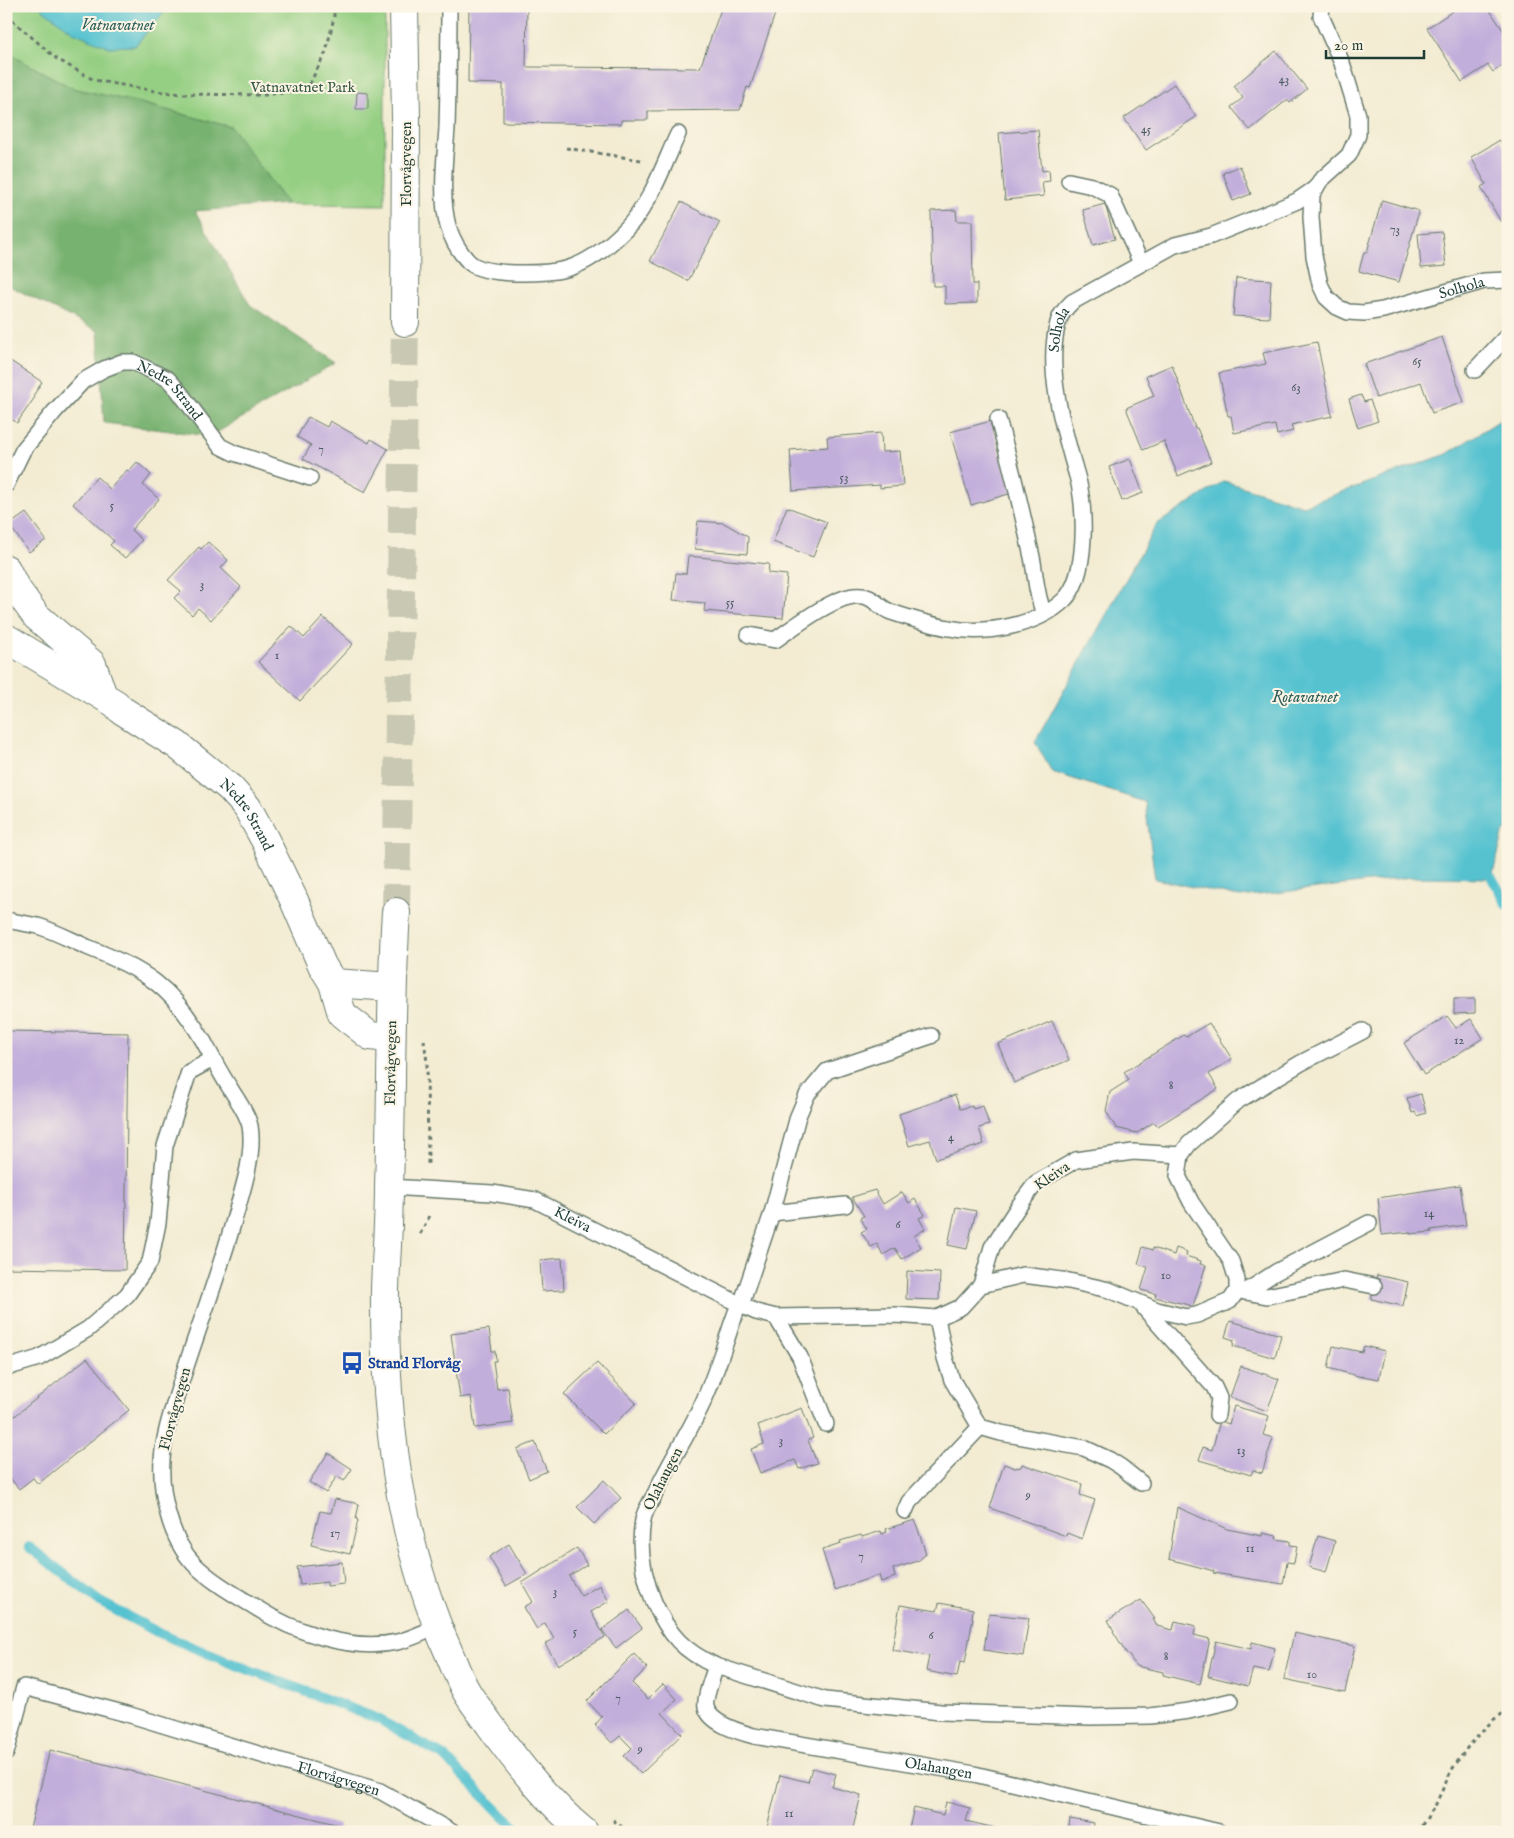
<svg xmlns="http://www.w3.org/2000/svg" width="1514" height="1838" font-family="'IM FELL English',serif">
	<rect width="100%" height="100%" fill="#fcf5e5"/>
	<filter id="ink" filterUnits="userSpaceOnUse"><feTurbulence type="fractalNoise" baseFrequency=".02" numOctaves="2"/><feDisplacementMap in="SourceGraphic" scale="10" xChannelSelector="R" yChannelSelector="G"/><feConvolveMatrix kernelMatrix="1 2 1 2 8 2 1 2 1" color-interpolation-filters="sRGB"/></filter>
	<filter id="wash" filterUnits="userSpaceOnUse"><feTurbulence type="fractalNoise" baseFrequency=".0096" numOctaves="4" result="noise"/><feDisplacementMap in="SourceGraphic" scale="20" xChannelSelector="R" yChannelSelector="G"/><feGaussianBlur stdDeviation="1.12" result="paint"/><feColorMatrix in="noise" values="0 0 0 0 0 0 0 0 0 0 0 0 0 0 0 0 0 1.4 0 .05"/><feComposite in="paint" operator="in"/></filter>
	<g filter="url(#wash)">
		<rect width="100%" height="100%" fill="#f3ecd3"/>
		<path fill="#95cf83" stroke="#5a865c" d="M6,6h379v199l-98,-1 -56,-77 -87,-23 -72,-16 -60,-32 -6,-4z"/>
		<path fill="#78b271" stroke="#4c7852" d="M6,52l66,36 72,16 87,23 56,77 -92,7 55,94 86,58 -125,73 -107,-13 -6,-92 -92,-47z"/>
		<path fill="#57c2d0" stroke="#3b8082" d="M38,6h131l-34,40 -26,1 -36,-15z
			M1508,415v415l-4,1 -12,47 -80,-1 -172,20 -85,-18 -10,-77 -93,-30 -17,-30 122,-218 67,-43 79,25 144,-52z"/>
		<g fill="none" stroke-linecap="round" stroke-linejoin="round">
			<path stroke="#57c2d0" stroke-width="10" d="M1492,878l16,28
				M29,1547l73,56 59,31 65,27 152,58 66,37 59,60 18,16"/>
		</g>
		<g id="blocks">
			<path fill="#c2aedb" d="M469,6h58l-1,61 174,1 22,-62h41l13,5 -26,77 -3,-1 -7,23 -92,1v9h-27v4l-118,-2v-38l-35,-1z
				M1450,6h37l21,32v14l-5,3 4,7 -14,10 -5,-7 -26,17 -35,-54 26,-17z
				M1276,51l31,38 -17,14 -3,-3 -37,30 -19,-23 12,-9 -9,-12z
				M1174,84l22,33 -50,33 -22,-32z
				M357,92l11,1v16h-12z
				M1038,130l4,41 7,-1 1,11 -8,1 2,14 -39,4 -6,-67z
				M1500,140l8,13v66l-7,3 -20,-35 5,-3 -15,-27z
				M1240,166l11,28 -18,7 -10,-28z
				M1382,200l37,11 -20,71 -40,-11 5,-19h3z
				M681,202l39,20 -32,59 -38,-20z
				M1105,204l10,35 -22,6 -10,-35z
				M956,210l1,11h15l1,63h4v19l-32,1v-18h-12l-2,-75z
				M1442,232l4,34 -25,2 -3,-34z
				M1236,278l35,2 -2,38 -36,-2z
				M1442,337l22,65 -32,11 -11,-31 -45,16 -12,-34z
				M1317,342l15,74 -41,9 2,6 -16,4 -2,-10 -41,8 -3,-17h-3l-9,-43 47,-9 -3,-11z
				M6,358l36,24 -9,14 2,1 -18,26 -11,-8z
				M1172,365l23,63h2l14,34 -33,14 -14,-35 -21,9 -17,-42 28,-12 -8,-20z
				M1361,395l3,7 6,-2 8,21 -20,7 -9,-29z
				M308,417l19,10 3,-6 39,22 2,-4 17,10 -23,43 -62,-33 8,-14 -14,-8z
				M991,421l21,72 -41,12 -21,-73z
				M881,433l1,19 18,-1 3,35 -23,2v-3l-87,6 -3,-41 38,-3 -1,-10z
				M1130,459l13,34 -21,8 -13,-34z
				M137,462l14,13 -8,10 16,14 -28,31 11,10 -17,18 -15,-13 4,-4 -41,-37 24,-27 13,12 17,-19 2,1z
				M787,507l40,15 -14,35 -40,-15z
				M26,513l20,27 -17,12 -20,-27z
				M698,521l26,2 24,14 -1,17 -52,-5z
				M208,542l20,18 -7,8 20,19 -30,33 -13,-12 -6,7 -18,-17 7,-7 -13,-11 31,-33 2,2z
				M688,556l81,8 -1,9 19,2 -4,43 -79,-7 1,-8 -32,-3 3,-27 10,1z
				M323,617l30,27 -53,57 -42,-39 33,-36 13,12z
				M1454,999h21v14l-21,1z
				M1447,1016l9,12 15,-9 12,19 -59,37 -20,-32z
				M1052,1021l17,39 -55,23 -16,-39z
				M1209,1023l23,36 -23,15 9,15 -60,37 -4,-4 -17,11 -21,-5 -10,-17 4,-19 19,-12 -5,-8 60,-37 2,2z
				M6,1031l122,2 -3,237 -119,-2z
				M1421,1094l5,19 -9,3 -2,-4 -3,1 -5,-15z
				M955,1095l5,14 12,-3 1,3 10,-3 6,19 -10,3 5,16 -48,15 -6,-19 -21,6 -10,-32z
				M1460,1185l6,40 -35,5 1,2 -22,2v-2l-28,3 -4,-37z
				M875,1190l8,14 19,-12 7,11 6,-4 10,16 -6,3 6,11 -11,7 7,11 -19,12 -7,-11 -12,7 -6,-11 -6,3 -10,-15 6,-3 -7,-11 4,-2 -12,-19z
				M956,1207l20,4 -9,38 -19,-4z
				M1143,1247l10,3v-2l21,7 2,-7 11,4 -1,4 15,5 -1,3 6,1 -13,41 -38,-9 1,-3 -15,-4 7,-23 -10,-3z
				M562,1258l2,32 -22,1 -2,-31z
				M907,1271l33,2 -1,27 -33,-1z
				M1377,1275l31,7 -5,24 -32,-7z
				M1230,1321l51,14 -6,23 -42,-12 1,-6 -9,-3z
				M489,1329l3,22h3l1,10h-3l4,28 11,-1 5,35 -38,5 -4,-32 -11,2 -9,-64z
				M1333,1346l29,6 2,-6 21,5 -6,28 -17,-3v1l-34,-9z
				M87,1358l42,52 -91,74 -5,-6 -14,11 -13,-16v-50z
				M597,1363l39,40 -32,31 -40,-40z
				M1241,1366l38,13 -12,32 -37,-14z
				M1234,1406l35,10 -6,19 10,3 -11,35 -9,-3 -2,5 -52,-15 4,-13 9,3 8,-29 9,3z
				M802,1408l11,30 -5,2 9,23 -18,6 -4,-9 -35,13 -9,-24 13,-5 -6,-19z
				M535,1442l12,29 -18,8 -12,-30z
				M328,1453l24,16 -8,12 -7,-5 -11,17 -17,-11z
				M1004,1464l11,4 6,-1 1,-3 60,20 -2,11 15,5 -13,39 -15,-6 -1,3 -76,-28z
				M604,1480l17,18 -27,26 -17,-17z
				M335,1499l24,5 -3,15 2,1 -8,34 -39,-9 9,-34 11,2z
				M1177,1507l50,22 35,7v-3l15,3 -1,3 14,2v4l7,1 -3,17 -7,-1 -4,22 -70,-11 1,-2 -45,-12z
				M915,1520l11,34 -8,7 -25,8 2,8 -14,5 -2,-7 -44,15 -13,-40 19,-6 -1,-3 21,-6 1,2 19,-6 1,3 5,-2 -1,-3z
				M1318,1536l17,5 -9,31 -17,-5z
				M509,1544l18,30 -21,12 -17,-29z
				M577,1548l10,17 -18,11 12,20 19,-11 1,3 8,13 -18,11 14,25 -47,28 -13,-21 9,-5 -9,-16 -8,6 -2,-3 -11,-19 9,-5 -11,-19z
				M342,1562l2,22 -17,2v-4l-27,3 -3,-18z
				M1141,1600l14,19h-2l4,7 16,4 2,-9 21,5 -2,9 16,4 -10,45 -37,-9v-3l-27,-6 -8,-12h-1l-14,-23h1l-6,-11z
				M939,1603l34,6 -1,9h1l-8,45 -5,-1 -3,15 -31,-6 3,-15 -37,-6 8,-45 37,6z
				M629,1610l13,18 -26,20 -14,-18z
				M989,1614l40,4 -6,38 -39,-6z
				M1294,1633l61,13 -10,46 -61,-13z
				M1216,1641l35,8 1,-7 23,6 -6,24 -16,-3 -5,17 -40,-10z
				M634,1654l13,14 -15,15 16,16 15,-15 14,15 -15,14 20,21 -41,40 -17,-18 8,-8 -12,-12 -8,7 -17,-18 7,-8 -15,-16z
				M50,1750l289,75 -2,7h-308z
				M812,1768l24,6 -4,13 29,8 -9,37h-86l14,-57 28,7z
				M946,1802l24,6 -4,13 29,7 -1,4h-86l6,-24 29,7z
				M1070,1819l24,4 -1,9h-25z
				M1039,1828l18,3v1h-19z"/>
		</g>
	</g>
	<g filter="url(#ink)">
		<use href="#blocks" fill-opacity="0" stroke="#697a6c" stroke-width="1"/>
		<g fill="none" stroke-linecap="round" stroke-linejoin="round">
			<path stroke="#c9c9b3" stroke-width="28" stroke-dasharray="28 14" stroke-linecap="butt" d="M396,912l9,-590"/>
			<defs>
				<g id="service">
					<path d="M449,6c0,41 -1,81 -2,122 -2,30 -7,69 1,98 4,13 12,27 21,36 16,15 76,12 97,7 22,-6 43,-23 59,-39 26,-26 38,-64 53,-96"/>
					<path id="s1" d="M1322,6l-1,10 21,47 16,52v20l-9,20 -29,26 -8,13 -1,23 3,39 6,28 6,13 11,10 11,5 16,1 19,-3 101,-29 24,-1"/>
					<path d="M1069,181l23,5 18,9 31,68"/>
					<path d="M1475,370l33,-35"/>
					<path d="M998,419c13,46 24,92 34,138 4,19 4,39 12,56"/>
					<path id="s2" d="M6,485l17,-35 32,-39 28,-30 21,-12 18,-7h11l35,17 10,11 42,56 14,7 76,25"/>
					<path id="s3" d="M749,635l26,5c19,-13 57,-42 79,-44 21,-2 21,10 37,16 18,6 39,13 58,16 36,7 88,-2 115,-28 24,-23 22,-94 13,-124 -13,-45 -32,-106 -19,-153 2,-9 8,-15 14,-21l103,-57 36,-9 67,-27 19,-8 19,-13"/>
					<path d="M6,920c11,2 21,4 32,6 16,5 33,14 49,21 59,24 84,38 117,95 8,15 16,31 26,46 7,12 17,24 20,38 5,28 -8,66 -16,94 -15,54 -36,108 -53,162 -8,26 -17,51 -19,78 -2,33 8,79 32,104 18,18 40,30 61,43 38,25 97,45 142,35 14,-3 27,-10 40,-15"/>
					<path d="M931,1036l-104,35 -20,24 -9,21 -26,97 -31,92 -5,7c-10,28 -19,58 -31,86 -15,34 -36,65 -51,98 -4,7 -10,16 -11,24 -5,29 0,56 11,82 15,33 29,49 62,64l109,34 116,12 149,5 60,-1 39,-5 42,-10"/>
					<path id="s4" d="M389,1187l103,6 43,7 206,105 15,7 20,5 119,-2 42,3 24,-11 20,-22 42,-10 46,6 40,9 48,20 29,7 11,-2 33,-14 7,-10v-11l-6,-19 -40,-59 -13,-26 3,-21 8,-11 50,-44 62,-37 62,-32"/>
					<path d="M772,1213l73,-8"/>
					<path d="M981,1285l11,-38 26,-40 18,-24 40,-23 57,-8 48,3"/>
					<path d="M1241,1291l26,5 77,-16 30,6"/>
					<path d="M1245,1292l31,-20 93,-49"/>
					<path d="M1144,1305l1,4 69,78 5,11 -2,17"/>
					<path d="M776,1317l24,40 26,67"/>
					<path d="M937,1318l8,40 7,22 28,47 21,6 83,15 26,12 11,7 20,16"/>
					<path d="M6,1368l33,-10 49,-29 39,-34 23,-33 8,-39 7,-77 24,-74 24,-13"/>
					<path d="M905,1511l4,-9 71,-75"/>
					<path id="s5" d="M716,1666c-3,9 -12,33 -10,41 4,17 34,25 48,29l220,38 245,58"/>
					<path id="s6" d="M6,1753l18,-66 103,27 253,77 72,41"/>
				</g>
				<g id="minor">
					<path d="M6,569l9,18 21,29 56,48 11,32"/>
					<path id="s7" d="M6,638l110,66 4,5 57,36 53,43 17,19 18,33 28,58 29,67 11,18 9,31 28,22 21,2"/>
					<path d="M333,983l59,4"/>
				</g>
				<path id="primary" d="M404,6l2,112 -1,204
					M396,912c-6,92 -4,183 -7,275 0,34 -3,68 -4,103 -1,124 13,249 64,363 5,12 10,25 16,36 7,13 17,24 25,36 28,39 57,76 94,107"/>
			</defs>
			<use href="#service" stroke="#697a6c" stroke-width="18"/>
			<use href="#minor" stroke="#697a6c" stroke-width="30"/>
			<use href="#primary" stroke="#697a6c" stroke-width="30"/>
			<path stroke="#697a6c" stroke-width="3" stroke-dasharray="4 4" stroke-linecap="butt" d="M6,15l51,44 37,21 61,11 27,3 82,1 27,-3 19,-9 16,-31 8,-35v-11
				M566,148l75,12
				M424,1040l3,22 1,104
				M420,1234l8,-15 1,-7
				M613,1820l15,12
				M1417,1832l18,-26 16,-35 16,-23 26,-28 15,-10"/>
			<use href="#service" stroke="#fff" stroke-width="15"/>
			<use href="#minor" stroke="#fff" stroke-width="28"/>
			<use href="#primary" stroke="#fff" stroke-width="28"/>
		</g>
	</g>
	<defs>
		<symbol id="bus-bare" viewBox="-9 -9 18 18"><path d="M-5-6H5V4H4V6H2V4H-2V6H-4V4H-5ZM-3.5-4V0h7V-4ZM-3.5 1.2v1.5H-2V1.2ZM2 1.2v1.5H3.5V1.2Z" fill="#1a4fb4" stroke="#fcf5e5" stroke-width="2.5" paint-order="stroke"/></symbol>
	</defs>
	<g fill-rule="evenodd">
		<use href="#bus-bare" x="336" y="1347" width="32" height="32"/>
	</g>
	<g text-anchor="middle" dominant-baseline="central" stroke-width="4" stroke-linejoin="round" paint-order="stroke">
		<g font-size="12" fill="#48595e">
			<text x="1284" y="79">43</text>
			<text x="1146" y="129">45</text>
			<text x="1395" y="229">73</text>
			<text x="1417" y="361">65</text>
			<text x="1296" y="387">63</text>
			<text x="321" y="449">7</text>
			<text x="844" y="477">53</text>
			<text x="112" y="505">5</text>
			<text x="202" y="584">3</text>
			<text x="730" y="602">55</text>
			<text x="277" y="655">1</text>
			<text x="1459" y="1040">12</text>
			<text x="1171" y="1085">8</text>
			<text x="951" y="1137">4</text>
			<text x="1429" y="1213">14</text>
			<text x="898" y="1224">6</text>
			<text x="1166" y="1275">10</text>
			<text x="781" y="1440">3</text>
			<text x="1241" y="1450">13</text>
			<text x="1028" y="1495">9</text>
			<text x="335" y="1533">17</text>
			<text x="1250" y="1548">11</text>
			<text x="861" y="1556">7</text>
			<text x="555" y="1591">3</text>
			<text x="575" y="1631">5</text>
			<text x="931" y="1635">6</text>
			<text x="1166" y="1656">8</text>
			<text x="1312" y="1674">10</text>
			<text x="618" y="1698">7</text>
			<text x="640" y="1749">9</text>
			<text x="789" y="1813">11</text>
		</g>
		<g font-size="15" fill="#375a44" stroke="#fcf5e5">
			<text x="303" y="87">Vatnavatnet Park</text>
		</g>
		<g font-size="15" fill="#1f3d34" stroke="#fcf5e5">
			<text transform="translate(406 164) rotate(-90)">Florvågvegen</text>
			<text stroke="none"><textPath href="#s1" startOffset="461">Solhola</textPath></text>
			<text stroke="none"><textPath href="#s3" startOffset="620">Solhola</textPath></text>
			<text stroke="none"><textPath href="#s2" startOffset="232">Nedre Strand</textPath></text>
			<text stroke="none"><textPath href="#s7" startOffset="302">Nedre Strand</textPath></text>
			<text transform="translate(391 1063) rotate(-89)">Florvågvegen</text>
			<text transform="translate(1052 1176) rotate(-34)">Kleiva</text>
			<text stroke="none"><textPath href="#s4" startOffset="189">Kleiva</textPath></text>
			<text transform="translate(175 1409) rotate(-75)">Florvågvegen</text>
			<text transform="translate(663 1479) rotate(-63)">Olahaugen</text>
			<text stroke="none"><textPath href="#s5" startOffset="288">Olahaugen</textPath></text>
			<text stroke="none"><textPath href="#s6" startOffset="396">Florvågvegen</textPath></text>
		</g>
		<g font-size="15" font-weight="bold" fill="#164399" stroke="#fcf5e5" text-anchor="start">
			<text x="368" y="1363">Strand Florvåg</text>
		</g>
		<g font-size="16" font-style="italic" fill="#2d5e5b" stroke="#fcf5e5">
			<text x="118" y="26">Vatnavatnet</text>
			<text x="1305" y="698">Rotavatnet</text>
		</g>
	</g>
	<rect width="1514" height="1838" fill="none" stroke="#fcf5e5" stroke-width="25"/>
	<path d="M1326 50v8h98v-8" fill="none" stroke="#1f3d34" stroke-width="2.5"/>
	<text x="1334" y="50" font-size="15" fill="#1f3d34" stroke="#fcf5e5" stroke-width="4" paint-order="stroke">20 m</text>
</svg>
